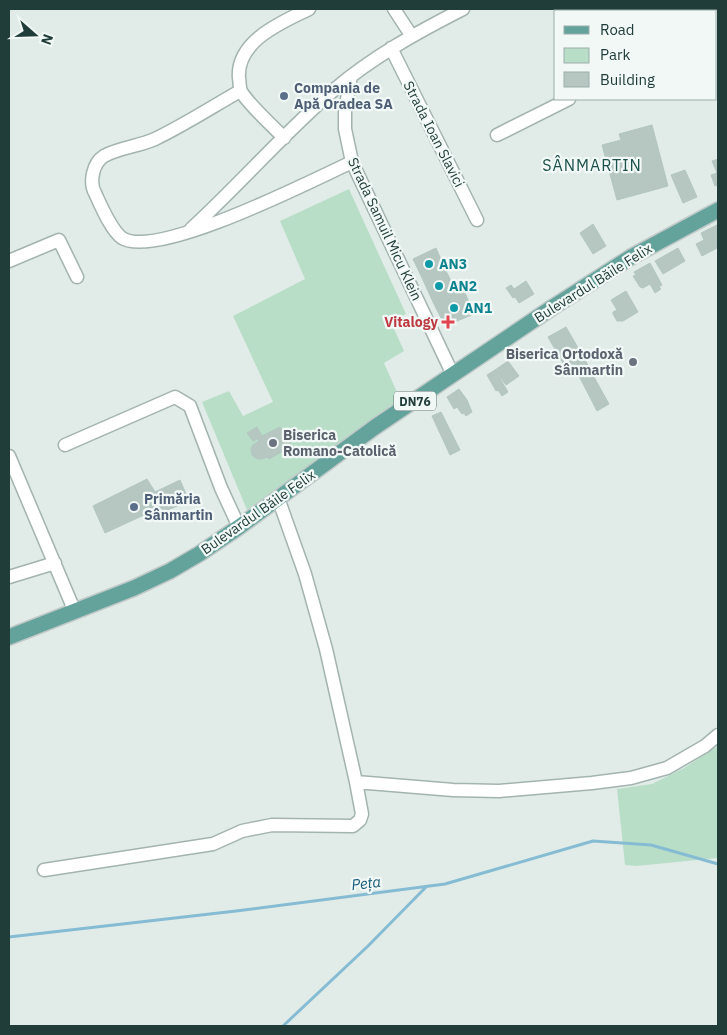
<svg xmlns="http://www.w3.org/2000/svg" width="727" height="1035" font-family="'IBM Plex Sans',sans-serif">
	<rect width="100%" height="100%" fill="#e1ece8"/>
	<path fill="#b9dec8" d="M349,189l57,125 -15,8 13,29 -20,12 16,36 -153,111 -45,-108 27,-11 14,25 30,-14 -40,-86 72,-37 -25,-58z
		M718,746v112l-82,8 -11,-1 -8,-76 35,-5 32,-16z"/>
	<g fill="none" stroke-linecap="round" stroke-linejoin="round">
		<path stroke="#86bcd3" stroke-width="3" d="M9,937l227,-26 209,-27 148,-43 58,4 67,19
			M283,1026l85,-80 58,-59"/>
	</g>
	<path fill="#b6c7c2" stroke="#b3c6c1" d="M652,125l16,61 -51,14 -15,-55 19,-5 -2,-6z
		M718,159v26l-3,1 -4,-11 6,-2 -5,-12z
		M685,170l12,27 -14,6 -12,-28z
		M593,224l13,22 -13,8 -13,-21z
		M717,225l1,2 -1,21 -8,-19z
		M709,229l8,19 -15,8 -6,-12 8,-4 -3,-7z
		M436,248l9,21 -22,11 -10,-21z
		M678,248l7,13 -22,13 -8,-13z
		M650,263l12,22 -3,2 2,2 -6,4 -5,-9 -7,4 -3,-1 -7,-11 3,-1 -2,-3z
		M445,269l11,22 -23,11 -10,-22z
		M526,281l8,13 -15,9 -4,-6 -2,1 -7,-10 5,-3 3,4z
		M463,288l11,26 -29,12 -12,-24z
		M626,291l12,21 -15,9h-6l-4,-7v-2l4,-2 -6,-10z
		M566,327l23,40 -18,10 -23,-40z
		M508,361l11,15 -13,9 -11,-15z
		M589,368l20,36 -12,7 -19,-37z
		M495,370l13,22 -6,4 -4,-6 -2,1 -9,-16z
		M459,389l8,11 5,12 -6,4 -2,-3 -2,1 -5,-7 -3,2 -7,-12z
		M441,412l19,38 -10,5 -18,-39z
		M257,427l5,9 18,-9 12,19 -23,13 -2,-2 -5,2h-5l-5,-4 -1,-7 3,-4 5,-3 -2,-2 -4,2 -6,-8z
		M147,479l8,13 25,-12 9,21 -28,12 -2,-5 -54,25 -12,-27z"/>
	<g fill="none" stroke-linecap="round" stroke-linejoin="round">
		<defs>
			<path id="street" d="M394,9l17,26
				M654,9l2,2
				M391,48l86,172
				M351,76l-6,35v18l7,33 101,213
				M240,91c-28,16 -56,34 -85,48 -15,7 -37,9 -51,17 -11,7 -15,26 -9,37 6,13 16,37 27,45 35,22 191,-58 230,-76
				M497,135l72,-36
				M284,138c-13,-14 -32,-30 -42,-45 -3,-4 -2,-10 -3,-15 -3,-37 43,-56 70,-69
				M191,229c49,-45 93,-96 144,-140 39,-33 83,-57 128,-80
				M9,261l50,-21 18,37
				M65,445l110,-48 15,9 31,82 18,39
				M9,456l66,156
				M9,577l46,-14
				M356,782l97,8 46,1 93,-8 39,-5 36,-10 38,-22 13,-11
				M44,870l169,-26 29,-13 30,-6 81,1 7,-6 2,-6 -6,-32 -30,-133 -21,-75 -27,-76"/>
			<path id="primary" d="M9,637l125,-49 36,-17 29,-17 40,-27 136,-100 178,-120 78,-50 87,-47"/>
		</defs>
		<use href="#street" stroke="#a3b4b0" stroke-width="15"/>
		<use href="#primary" stroke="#c1c9c8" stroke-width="18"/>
		<use href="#street" stroke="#fff" stroke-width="12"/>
		<use href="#primary" stroke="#63a39c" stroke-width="15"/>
	</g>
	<g fill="#5c6f8a" stroke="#f1f8f6" stroke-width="2">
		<circle cx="284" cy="96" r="5"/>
		<circle cx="134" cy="507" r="5"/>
	</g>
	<g fill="#0f9aa8" stroke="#f1f8f6" stroke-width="2">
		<circle cx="429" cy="264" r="5"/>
		<circle cx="439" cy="286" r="5"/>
		<circle cx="454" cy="308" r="5"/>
	</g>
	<path fill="#e0444e" stroke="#f1f8f6" stroke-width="2" d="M445.5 314.5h5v5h5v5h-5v5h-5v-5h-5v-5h5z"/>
	<g fill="#6b7280" stroke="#f1f8f6" stroke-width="2">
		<circle cx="633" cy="362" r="5"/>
		<circle cx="273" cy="443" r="5"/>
	</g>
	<g text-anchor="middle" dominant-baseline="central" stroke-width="4.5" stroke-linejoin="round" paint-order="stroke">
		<rect fill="#f1f8f6" stroke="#5f7572" stroke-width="1" x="394" y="391.5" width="42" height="19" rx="4"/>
		<g font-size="12" font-weight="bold" fill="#203d39">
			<text x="415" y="401">DN76</text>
		</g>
		<g font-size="14" font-weight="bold" fill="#4e5e75" stroke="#f1f8f6" text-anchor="start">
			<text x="294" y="88">Compania de<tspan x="294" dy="16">Apă Oradea SA</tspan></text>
			<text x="144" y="499">Primăria<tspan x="144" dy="16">Sânmartin</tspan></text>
		</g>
		<g font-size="14" fill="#203d39" stroke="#f1f8f6">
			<text transform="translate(434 134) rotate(63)">Strada Ioan Slavici</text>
			<text transform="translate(385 229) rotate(65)">Strada Samuil Micu Klein</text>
			<text transform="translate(593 283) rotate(-32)">Bulevardul Băile Felix</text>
			<text transform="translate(258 512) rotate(-35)">Bulevardul Băile Felix</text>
		</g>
		<g font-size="14" font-weight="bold" fill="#0d838f" stroke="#f1f8f6" text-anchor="start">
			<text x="439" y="264">AN3</text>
			<text x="449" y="286">AN2</text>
			<text x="464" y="308">AN1</text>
		</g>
		<g font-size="14" font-weight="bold" fill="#be3a42" stroke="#f1f8f6" text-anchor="end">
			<text x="438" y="322">Vitalogy</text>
		</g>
		<g font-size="14" font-weight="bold" fill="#5b616d" stroke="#f1f8f6" text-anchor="end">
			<text x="623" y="354">Biserica Ortodoxă<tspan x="623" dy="16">Sânmartin</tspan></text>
			<text x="283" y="435" text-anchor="start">Biserica<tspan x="283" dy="16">Romano-Catolică</tspan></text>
		</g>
		<g font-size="15" font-style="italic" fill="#195c7b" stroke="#f1f8f6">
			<text transform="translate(366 883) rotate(-7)">Peța</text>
		</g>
		<g font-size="16" letter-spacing="1" fill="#1c504b" stroke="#f1f8f6">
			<text x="592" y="165">SÂNMARTIN</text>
		</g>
	</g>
	<rect width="727" height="1035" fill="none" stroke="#203d39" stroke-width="20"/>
	<rect x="554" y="10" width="162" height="90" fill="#f1f8f6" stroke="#9dadaa"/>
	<rect x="564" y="26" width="25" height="8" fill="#63a39c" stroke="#9dadaa"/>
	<text x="600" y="35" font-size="15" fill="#203d39">Road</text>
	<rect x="564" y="48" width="25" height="15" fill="#b9dec8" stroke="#9dadaa"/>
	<text x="600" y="60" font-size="15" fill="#203d39">Park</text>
	<rect x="564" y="72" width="25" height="15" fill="#b6c7c2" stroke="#9dadaa"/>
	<text x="600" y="85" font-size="15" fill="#203d39">Building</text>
	<g transform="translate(35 35) rotate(110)" stroke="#f1f8f6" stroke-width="4" paint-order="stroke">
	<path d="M0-4L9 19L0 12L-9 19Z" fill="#203d39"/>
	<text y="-8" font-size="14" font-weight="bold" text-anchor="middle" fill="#203d39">N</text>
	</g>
</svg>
